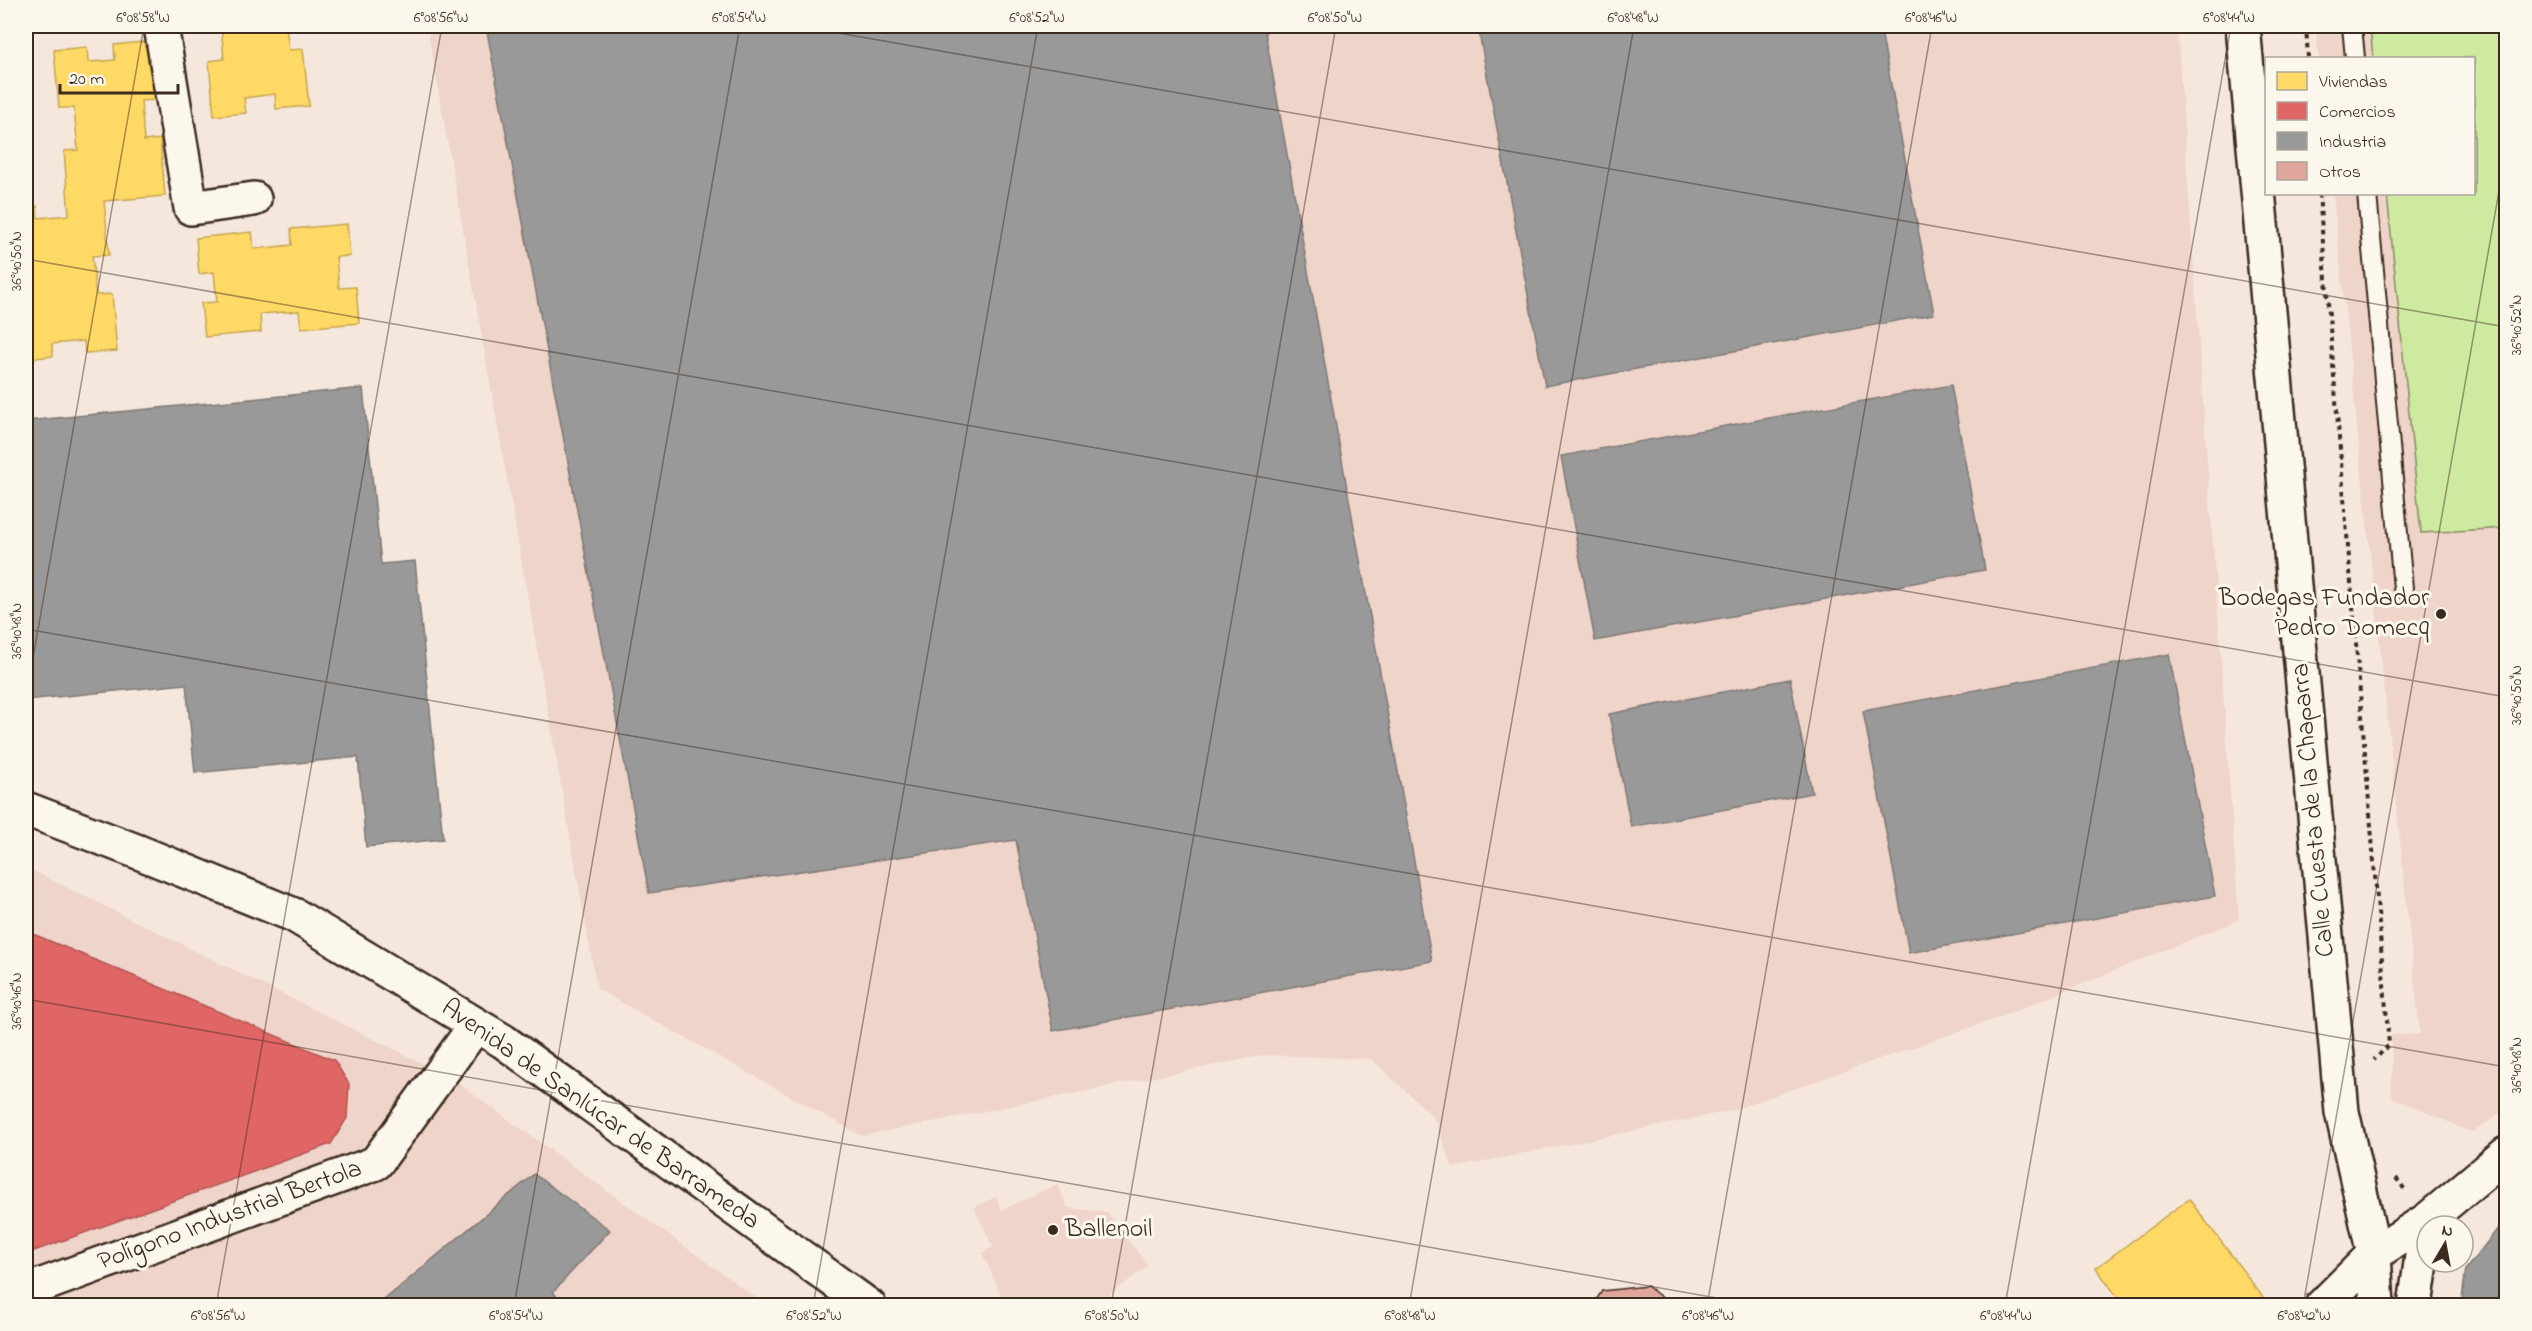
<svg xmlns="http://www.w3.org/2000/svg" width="2532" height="1331" font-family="'Indie Flower',sans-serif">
	<rect width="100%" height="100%" fill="#f6e7dc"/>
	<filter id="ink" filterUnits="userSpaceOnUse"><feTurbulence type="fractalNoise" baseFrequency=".0167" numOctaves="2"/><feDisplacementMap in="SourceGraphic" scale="12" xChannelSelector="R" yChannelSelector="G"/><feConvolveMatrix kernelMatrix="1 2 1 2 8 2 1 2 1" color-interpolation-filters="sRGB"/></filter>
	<g filter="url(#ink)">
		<path fill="#efd4c9" d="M427,26h1750l62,894 -236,96 -273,95 -277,57 -20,-52 -62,-57 -106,-4 -403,81 -265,-147z
			M2315,26h191v1083l-33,24 -81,-36v-62l28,-1 -87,-840h141v-136h-155z
			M26,867l422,209 318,229h-740z
			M1057,1184l11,24 39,4 41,54 -52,39h-90l-24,-52 11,-6 -19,-40 22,-10 6,13z"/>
		<path fill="#cee9a0" stroke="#848a5f" stroke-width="1.5" d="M2370,26h136v502l-85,5 -34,-339h87v-136h-101z"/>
		<path fill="#ffd966" stroke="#c4a450" stroke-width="1.5" d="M221,26h65l3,24 14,-1 6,57 -33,3 -1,-15 -31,4 2,15 -32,3 -5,-55 15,-2z
			M151,41l5,59 -15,1 3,40 16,-2 5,57 -61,5 5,54 -17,1 4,39 16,-1 5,57 -32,2 -1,-12 -32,3 1,12 -27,3v-56h3l-3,-37v-59l11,-1 1,12 31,-3 -5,-64 14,-1 -4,-42h-15l-5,-58 33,-3 1,15 27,-2 -1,-15z
			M347,224l3,32 -14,1 3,31 17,-1 3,36 -58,5 -2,-17 -39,3 1,18 -56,5 -4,-34 16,-1 -3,-30 -15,2 -3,-36 56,-6 2,17 38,-4 -1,-16z
			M2189,1199l76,101 -8,6h-133l-28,-38z"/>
		<path fill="#e06666" stroke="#ae5450" stroke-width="1.5" d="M26,931l308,129 15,24 -2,34 -16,26 -305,110z"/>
		<path fill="#999" stroke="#7d7874" stroke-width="1.5" d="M486,26h778l168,935 -379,70 -37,-191 -367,53z
			M1486,26h394l54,288 -389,72 -67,-359z
			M1951,385l34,185 -390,71 -34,-185z
			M363,388l18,176 34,-3 28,278 -77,8 -8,-90 -163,16 -9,-89 -160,16v-279z
			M2169,654l46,242 -306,57 -46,-242z
			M1790,679l22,114 -181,34 -22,-113z
			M534,1174l76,56 -57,62 13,14h-189z
			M2506,1218v88h-45l5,-37z"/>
		<path fill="#e0a69e" stroke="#3b2a1e" stroke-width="1.5" d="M1647,1286l26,20h-81l10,-15z"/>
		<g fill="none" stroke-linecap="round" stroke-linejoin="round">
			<defs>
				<path id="lane" d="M2352,26l3,32
					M2367,194l36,394"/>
				<path id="street" d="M161,26l30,182 63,-9
					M26,1291l350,-128 100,-138
					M2322,1306l52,-52 53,-34 79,-66
					M2415,1306l12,-86"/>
				<path id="secondary" d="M2243,26l99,1086 32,142 3,52"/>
				<path id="primary" d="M26,809l110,42 158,64 209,126 366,265"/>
			</defs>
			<use href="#lane" stroke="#3b2a1e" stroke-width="22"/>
			<use href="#street" stroke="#3b2a1e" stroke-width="38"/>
			<use href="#secondary" stroke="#3b2a1e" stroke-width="38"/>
			<use href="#primary" stroke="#3b2a1e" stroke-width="38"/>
			<path stroke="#3b2a1e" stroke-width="4" stroke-dasharray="4.5 4.5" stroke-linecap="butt" d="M2306,26l2,32
				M2319,194l70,851 -15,15
				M2396,1178l10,13"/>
			<use href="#lane" stroke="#fbf7ec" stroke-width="18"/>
			<use href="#street" stroke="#fbf7ec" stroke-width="33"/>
			<use href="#secondary" stroke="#fbf7ec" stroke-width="33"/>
			<use href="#primary" stroke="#fbf7ec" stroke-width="33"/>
		</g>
	</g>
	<path fill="none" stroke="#3b2a1e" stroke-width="1.5" stroke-opacity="0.45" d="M799,26l1707,301M26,259l2480,438M26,629l2480,438M26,698l118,-672M26,999l1736,307M216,1306l226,-1280M514,1306l226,-1280M813,1306l225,-1280M1111,1306l225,-1280M1409,1306l225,-1280M1707,1306l225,-1280M2005,1306l226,-1280M2303,1306l203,-1155"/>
	<g fill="#3b2a1e" stroke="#fbf7ec" stroke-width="2">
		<circle cx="2441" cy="614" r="6"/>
		<circle cx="1053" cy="1230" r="6"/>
	</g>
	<g text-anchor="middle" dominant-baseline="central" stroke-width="6" stroke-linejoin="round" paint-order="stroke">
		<g font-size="26" fill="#3b2a1e" stroke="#fbf7ec" text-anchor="end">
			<text x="2429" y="599">Bodegas Fundador<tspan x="2429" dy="30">Pedro Domecq</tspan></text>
			<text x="1065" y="1230" text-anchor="start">Ballenoil</text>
		</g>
		<g font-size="26" fill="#3b2a1e" stroke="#fbf7ec">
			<text transform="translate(2314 810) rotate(-95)">Calle Cuesta de la Chaparra</text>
			<text transform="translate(600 1115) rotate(35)">Avenida de Sanlúcar de Barrameda</text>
			<text transform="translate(230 1216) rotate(-20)">Polígono Industrial Bertola</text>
		</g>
	</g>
	<rect width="2532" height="1331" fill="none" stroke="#fbf7ec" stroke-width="66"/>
	<rect x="2265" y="57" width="210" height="138" fill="#fbf7ec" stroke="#aea59a" stroke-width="1.5"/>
	<rect x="2277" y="72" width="30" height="18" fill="#ffd966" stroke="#aea59a" stroke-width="1.5"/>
	<text x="2319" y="87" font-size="18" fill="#3b2a1e">Viviendas</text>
	<rect x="2277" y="102" width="30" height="18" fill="#e06666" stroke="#aea59a" stroke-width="1.5"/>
	<text x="2319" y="117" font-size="18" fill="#3b2a1e">Comercios</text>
	<rect x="2277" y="132" width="30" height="18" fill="#999999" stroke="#aea59a" stroke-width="1.5"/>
	<text x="2319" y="147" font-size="18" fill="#3b2a1e">Industria</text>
	<rect x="2277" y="162" width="30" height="18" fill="#e0a69e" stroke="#aea59a" stroke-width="1.5"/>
	<text x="2319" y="177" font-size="18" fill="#3b2a1e">Otros</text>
	<g transform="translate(2445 1244) rotate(10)"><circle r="28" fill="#fbf7ec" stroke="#aea59a" stroke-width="1.5"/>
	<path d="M0-4.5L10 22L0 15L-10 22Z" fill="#3b2a1e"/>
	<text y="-9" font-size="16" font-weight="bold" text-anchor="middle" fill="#3b2a1e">N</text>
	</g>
	<path d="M60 84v9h118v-9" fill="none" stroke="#3b2a1e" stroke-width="3"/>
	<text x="69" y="84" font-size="18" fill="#3b2a1e" stroke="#fbf7ec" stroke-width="4.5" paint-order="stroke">20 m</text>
	<rect x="33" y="33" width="2466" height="1265" fill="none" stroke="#3b2a1e" stroke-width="2"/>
	<g font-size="15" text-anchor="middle" fill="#3b2a1e">
		<text x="143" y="22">6°08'58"W</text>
		<text x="441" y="22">6°08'56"W</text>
		<text x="739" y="22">6°08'54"W</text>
		<text x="1037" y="22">6°08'52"W</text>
		<text x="1335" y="22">6°08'50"W</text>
		<text x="1633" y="22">6°08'48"W</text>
		<text x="1931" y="22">6°08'46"W</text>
		<text x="2229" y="22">6°08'44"W</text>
		<text transform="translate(16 261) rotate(-90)" y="5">36°40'50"N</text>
		<text transform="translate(2516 325) rotate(-90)" y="5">36°40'52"N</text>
		<text transform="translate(16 631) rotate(-90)" y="5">36°40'48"N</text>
		<text transform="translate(2516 695) rotate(-90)" y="5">36°40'50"N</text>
		<text transform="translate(16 1001) rotate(-90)" y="5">36°40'46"N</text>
		<text transform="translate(2516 1065) rotate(-90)" y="5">36°40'48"N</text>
		<text x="218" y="1320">6°08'56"W</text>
		<text x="516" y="1320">6°08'54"W</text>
		<text x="814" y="1320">6°08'52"W</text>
		<text x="1112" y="1320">6°08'50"W</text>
		<text x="1410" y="1320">6°08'48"W</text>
		<text x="1708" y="1320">6°08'46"W</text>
		<text x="2006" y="1320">6°08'44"W</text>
		<text x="2304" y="1320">6°08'42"W</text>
	</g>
</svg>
